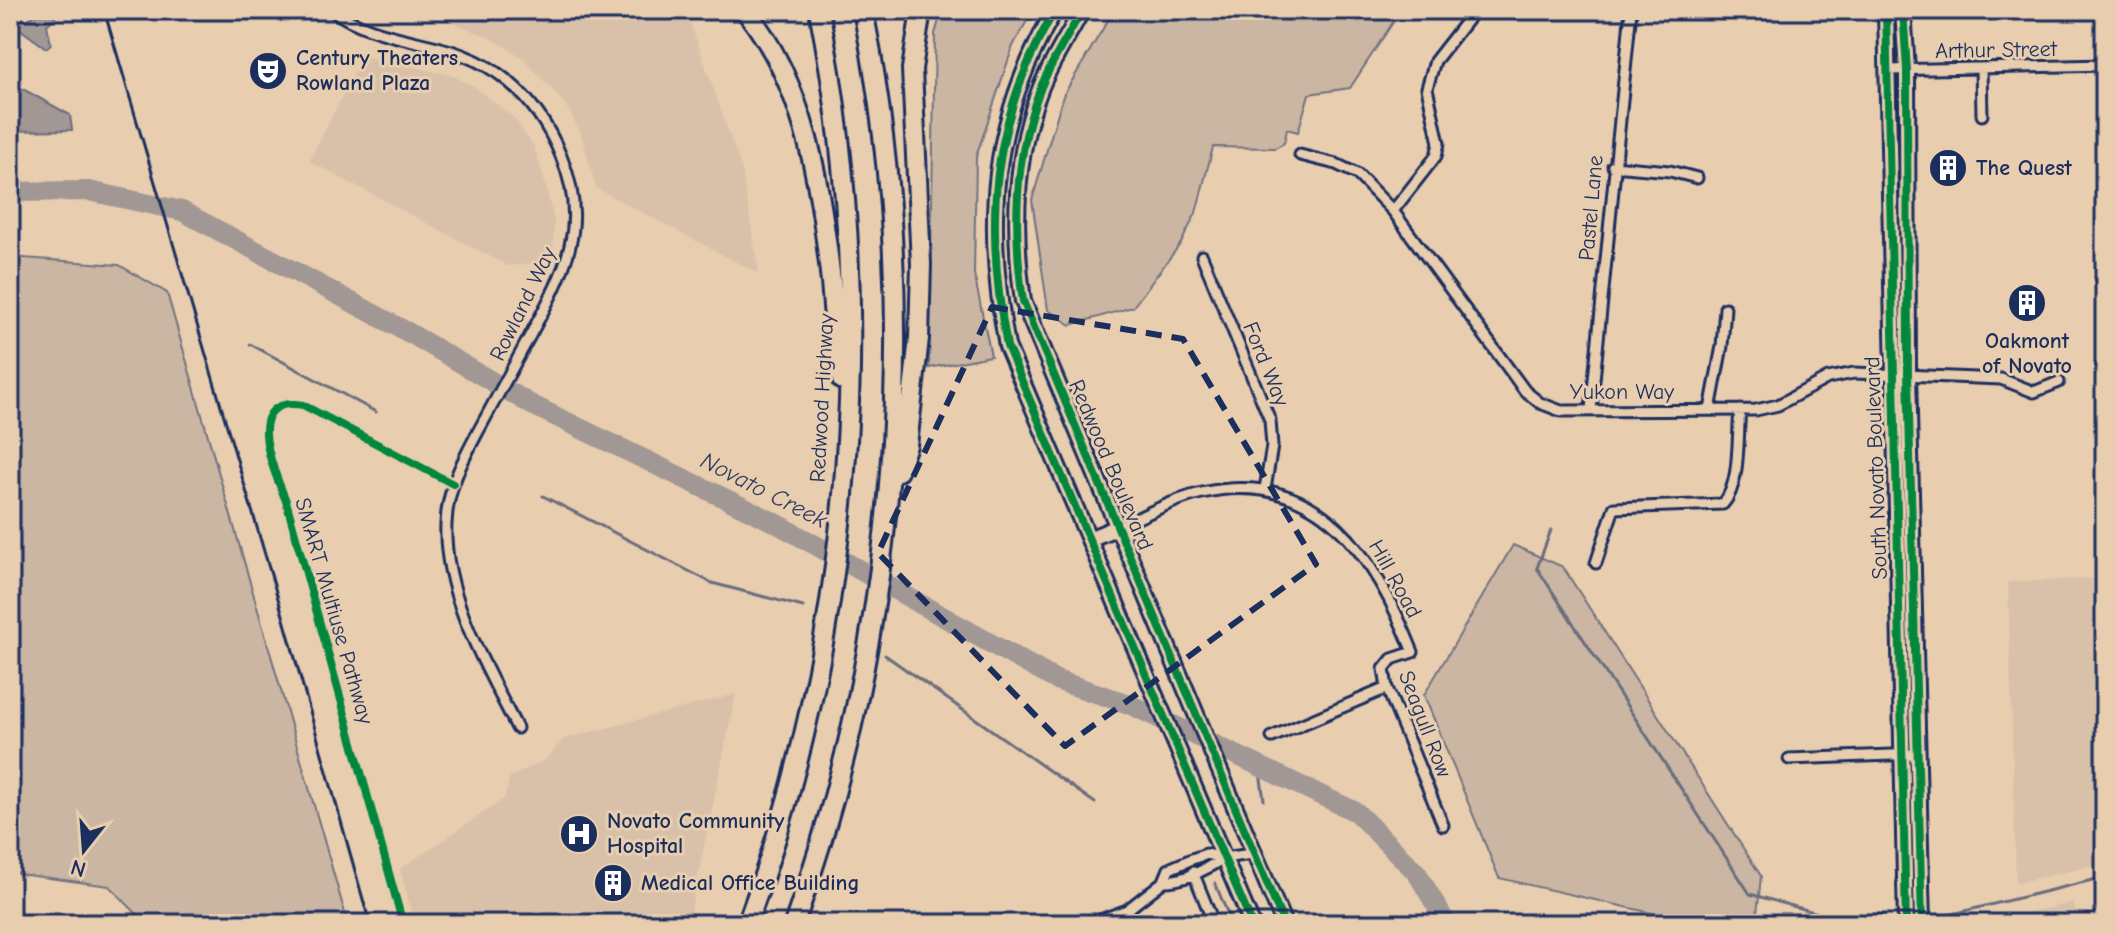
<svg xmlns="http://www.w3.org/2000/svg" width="2115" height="934" font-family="'Comic Neue',sans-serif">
	<rect width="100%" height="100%" fill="#e8cdaf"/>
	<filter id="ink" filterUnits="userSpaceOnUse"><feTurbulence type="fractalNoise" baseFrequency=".0125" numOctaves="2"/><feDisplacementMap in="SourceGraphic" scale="16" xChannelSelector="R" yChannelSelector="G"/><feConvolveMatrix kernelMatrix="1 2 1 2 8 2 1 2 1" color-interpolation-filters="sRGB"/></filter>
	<g filter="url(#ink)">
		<path fill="#d9c1a9" d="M384,10h285l21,12 52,148 17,104 -163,-86 -15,-55 -16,-29 -42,-46 -32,-20 -39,-16z
			M363,56l88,19 24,12 40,32 19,28 9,29 11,44 -1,41 -45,5 -199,-105z
			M2105,578v285l-89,20 -8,-301z
			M736,694l-48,230h-273l-15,-55 104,-70 6,-22 35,-17 19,-21z
			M2072,903l10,21h-86l30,-11z"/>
		<path fill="#cab6a3" stroke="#727280" stroke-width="2" d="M942,10h91l-20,36 -37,111 -2,117 17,82 -62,12 6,-334z
			M1114,10h287l-51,78 -41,6 -11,38 -11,-3 -3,14 -9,5 -62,-1 -17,66 -15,30 -48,64 -62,18 -23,-15 -16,-110 31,-104z
			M10,257l109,8 48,28 181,631h-201l-38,-38 -90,-12 -9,-6z
			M1513,545l50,22 198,309 -5,48h-56l-201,-46 -75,-183z"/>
		<path fill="#a19794" stroke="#6b6d7e" stroke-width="2" d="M44,10l16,2 -13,13 4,19 -5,4 -36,-26v-10l16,8z
			M10,82l60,33 2,15 -62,1z"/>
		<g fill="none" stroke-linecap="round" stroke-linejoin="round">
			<path stroke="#6b6d7e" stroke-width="3" d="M250,344l126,68
				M543,496l169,87 91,24
				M1551,530l-14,38 213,326 71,20 63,1
				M885,655l210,148
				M1259,765l5,35
				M1215,883l17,41
				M1940,917l165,-40"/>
			<path stroke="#a19794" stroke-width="20" d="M10,192l79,-1 93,20 231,124 119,70 244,118 280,157 73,24 227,108 61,61 30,51"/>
			<defs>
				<path id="street" d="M332,10c56,39 123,25 177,72 24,20 40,45 52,74 29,69 4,115 -29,176 -17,32 -35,64 -52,96 -16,30 -33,60 -34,96 -3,70 40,143 71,204
					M2105,10v3
					M1981,68l1,47
					M1888,70l217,-5
					M1300,155l36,9 21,10 36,37 132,180 15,12 21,8 195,-1 22,-5 50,-27 26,-5 147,6 33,13 25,-10
					M1613,166l57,5 27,7
					M1393,211l43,-55 3,-13 -12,-55 8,-27 40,-51
					M1202,256l68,164 2,26 -7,43
					M1591,410l40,-400
					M1710,410l12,-64 3,-38
					M1118,527c26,-11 56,-28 84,-34 118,-26 173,65 211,159l-21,7 -8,10 3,19 56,137
					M1596,563l18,-55 109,-4c18,-20 14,-67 17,-94
					M1272,737l115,-49
					M1789,759l128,-5
					M1193,872l21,52
					M1164,881c20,0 43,-12 59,-23
					M1089,924l38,-14 37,-29 5,-12 23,-10 14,-5 17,4 29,-4"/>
				<path id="secondary" d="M1055,10c-65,111 -71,212 -48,336l245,578
					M1082,10c-13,25 -30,50 -41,77 -27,67 -28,143 -18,214l261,623
					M1886,10l20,914
					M1903,10l4,60 1,304 14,550
					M1089,539l29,-12"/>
				<path id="highway" d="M745,10c61,75 76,178 86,272 3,33 4,65 11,98
					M898,471l9,-26 12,-107 2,-74 -9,-195 9,-59
					M747,924c106,-287 131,-614 72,-914
					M794,924c104,-290 129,-611 69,-914"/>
			</defs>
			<use href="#street" stroke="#1b2f5e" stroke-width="15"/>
			<use href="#secondary" stroke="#1b2f5e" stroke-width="20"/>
			<use href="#highway" stroke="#1b2f5e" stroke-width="24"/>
			<use href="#street" stroke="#e8cdaf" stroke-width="9"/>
			<use href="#secondary" stroke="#e8cdaf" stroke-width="14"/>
			<use href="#highway" stroke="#e8cdaf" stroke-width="18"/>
			<path stroke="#1b2f5e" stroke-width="3" d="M104,10l178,602 88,312"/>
			<defs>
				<path id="cycleway" d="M1055,10c-65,111 -71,212 -48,336l245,578
					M1082,10c-13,25 -30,50 -41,77 -27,67 -28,143 -18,214l261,623
					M1886,10l20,914
					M1903,10l4,60 1,304 14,550
					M403,924l-117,-423c-11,-28 -47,-106 17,-96l150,79"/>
			</defs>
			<use href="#cycleway" stroke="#e8cdaf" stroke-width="13"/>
			<use href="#cycleway" stroke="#00873e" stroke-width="8"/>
		</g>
	</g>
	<path fill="none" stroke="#1b2f5e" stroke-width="6" stroke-dasharray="16 10" stroke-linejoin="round" d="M992,307l191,32 133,225 -251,182 -187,-193z"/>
	<defs>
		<symbol id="theatre-disc" viewBox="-11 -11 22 22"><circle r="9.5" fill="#1b2f5e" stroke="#e8cdaf"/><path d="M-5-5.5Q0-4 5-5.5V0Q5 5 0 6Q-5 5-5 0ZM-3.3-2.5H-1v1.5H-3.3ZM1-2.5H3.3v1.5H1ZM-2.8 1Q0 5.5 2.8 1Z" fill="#fff"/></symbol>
		<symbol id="building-disc" viewBox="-11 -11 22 22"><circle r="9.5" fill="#1b2f5e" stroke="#e8cdaf"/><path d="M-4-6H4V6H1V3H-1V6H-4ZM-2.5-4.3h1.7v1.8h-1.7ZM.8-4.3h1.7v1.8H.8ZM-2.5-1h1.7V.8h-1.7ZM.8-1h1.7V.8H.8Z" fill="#fff"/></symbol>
		<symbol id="hospital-disc" viewBox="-11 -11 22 22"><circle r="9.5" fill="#1b2f5e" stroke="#e8cdaf"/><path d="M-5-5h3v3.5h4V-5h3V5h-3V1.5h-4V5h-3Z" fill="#fff"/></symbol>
	</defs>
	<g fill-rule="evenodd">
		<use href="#theatre-disc" x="246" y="49" width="44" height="44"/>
		<use href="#building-disc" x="1926" y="146" width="44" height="44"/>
		<use href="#building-disc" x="2005" y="281" width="44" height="44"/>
		<use href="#hospital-disc" x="557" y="812" width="44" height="44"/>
		<use href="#building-disc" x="591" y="861" width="44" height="44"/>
	</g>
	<g text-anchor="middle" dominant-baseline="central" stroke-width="6" stroke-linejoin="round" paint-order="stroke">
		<g font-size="22" fill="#1b2f5e" stroke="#e8cdaf">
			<text transform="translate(1996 50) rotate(-1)">Arthur Street</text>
			<text transform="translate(1591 208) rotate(-85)">Pastel Lane</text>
			<text transform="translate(523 304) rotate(-64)">Rowland Way</text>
			<text transform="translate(1266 364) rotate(68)">Ford Way</text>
			<text x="1622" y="392">Yukon Way</text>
			<text transform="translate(822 398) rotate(-87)">Redwood Highway</text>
			<text transform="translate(1111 465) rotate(67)">Redwood Boulevard</text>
			<text transform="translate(1876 468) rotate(-92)">South Novato Boulevard</text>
			<text transform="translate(1395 579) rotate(61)">Hill Road</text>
			<text transform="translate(334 611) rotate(74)">SMART Multiuse Pathway</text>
			<text transform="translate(1425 724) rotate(69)">Seagull Row</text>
		</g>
		<g font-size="22" font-weight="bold" fill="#1b2f5e" stroke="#e8cdaf" text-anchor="start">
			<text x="296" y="58">Century Theaters<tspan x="296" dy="25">Rowland Plaza</tspan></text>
			<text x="1976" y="168">The Quest</text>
			<text x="2027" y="341" text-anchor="middle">Oakmont<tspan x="2027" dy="25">of Novato</tspan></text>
			<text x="607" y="821">Novato Community<tspan x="607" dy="25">Hospital</tspan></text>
			<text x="641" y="883">Medical Office Building</text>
		</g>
		<g font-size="24" font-style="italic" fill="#2f3f66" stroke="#e8cdaf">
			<text transform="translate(764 490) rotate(27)">Novato Creek</text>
		</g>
	</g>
	<rect width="2115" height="934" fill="none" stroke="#e8cdaf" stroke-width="40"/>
	<rect x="20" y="20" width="2075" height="894" fill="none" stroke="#1b2f5e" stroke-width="3" filter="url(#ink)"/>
	<g transform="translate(84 850) rotate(197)" stroke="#e8cdaf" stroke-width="6" paint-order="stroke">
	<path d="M0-6L14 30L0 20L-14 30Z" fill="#1b2f5e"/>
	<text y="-12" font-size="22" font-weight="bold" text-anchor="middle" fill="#1b2f5e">N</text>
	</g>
</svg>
